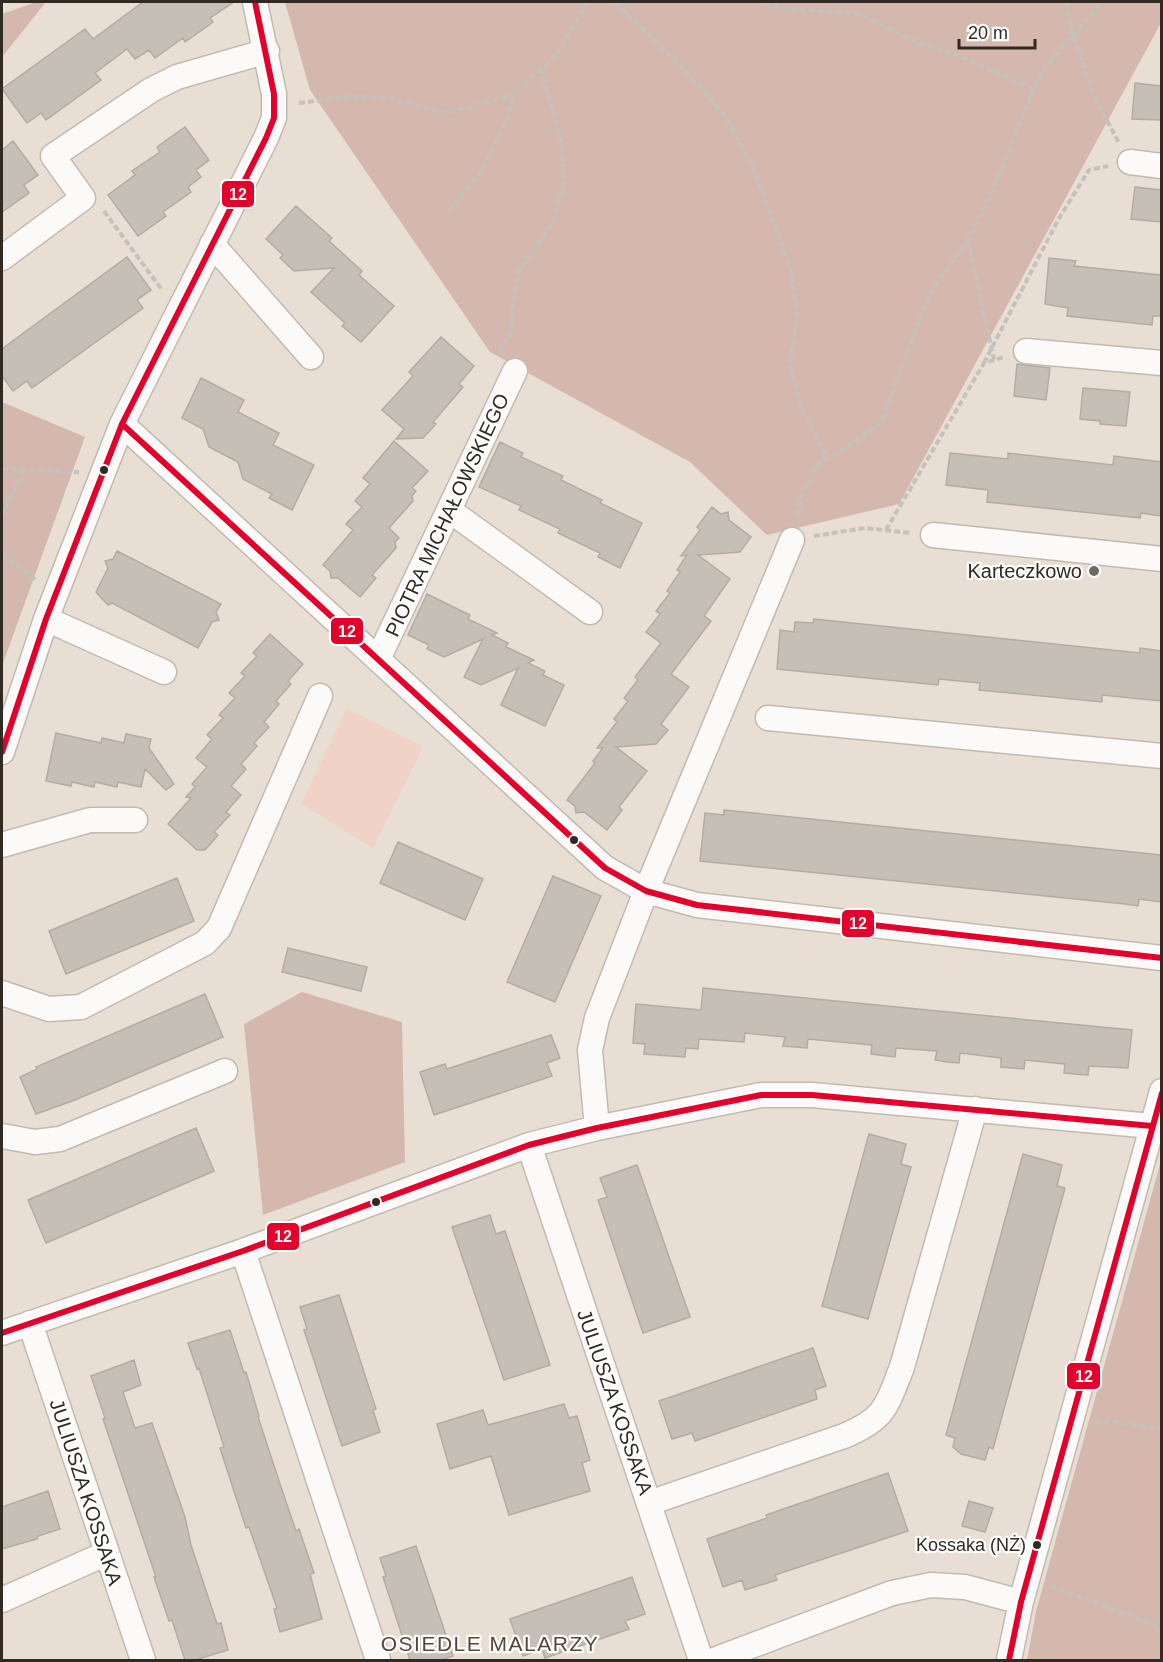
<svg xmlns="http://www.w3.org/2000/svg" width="1163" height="1662" font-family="Helvetica,sans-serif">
	<rect width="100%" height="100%" fill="#e8ded3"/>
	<path fill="#f0d2c7" d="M347,709l76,38 -50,101 -72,-44z"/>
	<path fill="#d5b8ad" d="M36,2h10l-44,55v-43z
		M285,2h876l1,19 -263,483 -132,31 -77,-73 -200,-110 -180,-262z
		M2,402l83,35 -83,229z
		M302,992l100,30 3,140 -142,53 -19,-191z
		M1161,1161v499h-134l9,-49z"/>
	<path fill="#c5bfb6" stroke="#b3aca3" stroke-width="1.5" d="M143,2h91l-24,16 3,4 -28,20 -2,-4 -28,20 -6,-8 -14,9 -8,-10 -32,24 6,7 -55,40 -5,-7 -14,10 -25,-34 83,-60 8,10z
		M1135,83l26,3v34l-29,-1z
		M185,127l24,33 -13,10 5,7 -13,10 3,5 -28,20 3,4 -28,20 -30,-41 27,-20 -3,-4 28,-19 -3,-5z
		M13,141l25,34 -14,10 5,8 -27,19v-62z
		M1135,187l26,3v32l-30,-3z
		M296,206l36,32 -3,3 33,30 -3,4 35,31 -33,36 -19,-16 3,-3 -34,-31 23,-24 -40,3 -14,-13 3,-3 -17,-16z
		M127,257l24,33 -14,10 6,8 -111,80 -5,-7 -14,10 -11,-15v-27z
		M1049,258l27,3 -2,5 87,9v41h-8l-1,9 -85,-9 1,-8 -23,-4z
		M441,337l33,29 -15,18 4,3 -30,35 3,2 -13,14 -27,1 8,-10 -22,-19 31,-34 -4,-4z
		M1017,364l33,4 -4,32 -32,-4z
		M201,378l43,22 -6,12 41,21 -6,12 41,20 -22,45 -23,-12 3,-4 -29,-15 -5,-17 -29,-15 -6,-18 -21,-11z
		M1083,388l47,4 -4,34 -26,-2v-3l-20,-2z
		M394,441l34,30 -16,17 4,3 -4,5 1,5 -24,27 10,10 -4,4 1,6 -24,27 4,3 -16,19 -22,-19h-7l-1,-7 -7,-6 30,-35 -7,-6 16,-17 -7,-6 15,-17 -7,-6z
		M500,442l23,11 -2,4 42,19 -2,4 41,20 -2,3 42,20 -22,45 -22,-11 2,-4 -42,-20 2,-4 -41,-19 2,-4 -42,-19z
		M950,453l58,6v-6l105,12 1,-9 47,6v54l-20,-3 -1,5 -153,-16 1,-12 -42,-5z
		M712,507l9,7 7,-2 1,8 22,17 -11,15 -42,3 32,24 -26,37 7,5 -40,53 18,13 -28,37 7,6 -12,14 -40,3 31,24 -28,36 3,3 -15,20 -23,-18 -8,1 -1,-7 -8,-6 28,-37 -2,-2 10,-13h-6l20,-26 -3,-3 14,-18 -4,-3 14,-18 -3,-3 26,-34 -15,-11 14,-18 -4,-3 14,-18 -3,-2 13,-19 -3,-2 10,-15 -6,1 19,-26 -3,-3z
		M117,551l104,53 -5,8 3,8 -7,2 -14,26 -86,-45 -4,2 -12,-13 12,-24 -3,-7 8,-2z
		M427,594l43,21 -2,4 29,14 -5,2 16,8 -2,4 28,13 -6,3 17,8 -2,4 21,10 -19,41 -44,-21 17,-37 -37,17 -17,-8 19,-38 -39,18 -17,-8 2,-4 -21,-10z
		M814,619l326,34v-5l21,3v50l-59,-6v7l-123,-12 1,-7 -41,-4 -1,6 -161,-16 3,-39 14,2 1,-10 18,1z
		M270,634l33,30 -15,17 3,3 -15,17 3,3 -15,18 5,5 -15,16 3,3 -16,18 5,5 -15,17 10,9 -15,17 4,3 -16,17 4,3 -13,15h-8l-29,-26 23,-26 -5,-1 9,-10 -3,-3 15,-17 -11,-9 16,-19 -5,-4 16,-17 -4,-3 16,-17 -6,-5 16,-17 -4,-3 16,-17 -4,-3z
		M56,733l45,10 1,-5 22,5 2,-9 25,5 -2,9 25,36 -8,6 -21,-21 -4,18 -23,-5 -1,5 -22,-5 -1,5 -22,-5 -1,4 -25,-5z
		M724,810l437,45v47l-22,-3 -1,7 -13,-2 -425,-43 5,-48 19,2z
		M398,842l85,37 -18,41 -85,-37z
		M553,876l48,20 -46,106 -48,-20z
		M177,878l17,43 -128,53 -17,-43z
		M288,948l79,19 -6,24 -79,-19z
		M703,988l429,42 -4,38 -39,-2 -1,9 -13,-1 -11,-1 1,-9 -40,-4 -1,9 -23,-2v-9l-41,-5 -1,10 -12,-1 -12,-2 2,-9 -41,-3 -1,9 -24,-3 1,-9 -64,-6 -1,9 -24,-2 2,-9 -40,-4 -1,9 -45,-3 -1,10 -12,-1 -1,9 -41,-3 1,-10 -12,-1 3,-39 65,6z
		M205,994l18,43 -148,63 -39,14 -16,-37 17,-8 -1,-2z
		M551,1035l9,23 -13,5 5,13 -118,39 -14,-43 25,-8 2,5z
		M196,1128l18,43 -168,72 -18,-43z
		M869,1134l37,10 -5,20 10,3 -43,152 -46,-13z
		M1023,1154l39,11 -5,21 8,2 -72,261 -4,-2 -4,13 -24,-6 -8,-7 2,-9 -9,-3z
		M637,1165l53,152 -47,16 -45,-133 9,-3 -7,-19z
		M490,1215l6,19 9,-3 45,134 -46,15 -52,-153z
		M339,1295l37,114 -3,1 7,22 -38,14 -38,-116 3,-1 -7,-22z
		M230,1330l14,43 2,-1 13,44 -1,1 23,70 15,44 3,-2 15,44 -4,1 12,45 -42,13 -6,-23 3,-1 -28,-81 -3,1 -26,-80 4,-1 -25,-79 -2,1 -9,-26z
		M813,1348l13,38 -11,4 2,9 -122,42 -3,-8 -20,6 -13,-38z
		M134,1360l7,25 -18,7 12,36 17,-5 33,94 6,28 26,79 4,-1 7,27 -33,10h-10l-13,-40 -3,1 -15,-44h2l-53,-158 2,-1 -14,-42z
		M564,1404l5,14 8,-2 13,44 -8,3 8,28 -81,24 -18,-59 -41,13 -13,-45 46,-14 5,15z
		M888,1473l20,58 -133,44 2,5 -32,10 -3,-10 -19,7 -16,-48 60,-21 -1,-3z
		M48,1491l12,38 -22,7 -1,3 -35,10v-42z
		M969,1501l24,7 -8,24 -23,-6z
		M416,1546l37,110 -12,4h-31l-27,-83 3,-1 -6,-18z
		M632,1577l13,37 -20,7 4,8 -84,29 -3,-9 -19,7 -13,-37z"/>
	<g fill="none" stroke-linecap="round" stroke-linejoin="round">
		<defs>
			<path id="minor" d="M1130,162l32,4
				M212,244l99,113
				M2,258l81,-60 -30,-42 98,-66 26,-13 90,-26
				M1026,351l136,12
				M122,424l483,444 41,23 51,14 465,53
				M449,510l141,102
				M933,535l229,24
				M46,619l118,53
				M378,659l137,-288
				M768,718l394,38
				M2,752l44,-133 76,-195 144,-286 8,-20v-24l-19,-92
				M2,845l88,-25h45
				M2,993l47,16 32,-2 124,-64 14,-15 101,-232
				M597,1128l-7,-78 7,-32 49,-127 146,-351
				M2,1136l33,6 25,-3 165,-68
				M529,1145l172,515
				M243,1251l135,409
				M30,1323l113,337
				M2,1333l241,-82 286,-106 68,-17 164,-33h51l340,31
				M649,1503l195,-67c42,-18 42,-29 58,-69l73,-258
				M2,1600l105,-47
				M714,1660l178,-67 39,-8 34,2 56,15
				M1009,1660l12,-58 141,-511"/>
		</defs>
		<use href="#minor" stroke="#c2bab1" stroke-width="27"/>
		<path stroke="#c5c1bd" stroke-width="4" stroke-dasharray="6 3" stroke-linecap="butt" d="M615,2l73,71 38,44 28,52 37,101 6,47 -7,47 11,44 26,50
			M765,2l19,6 76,6 52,26 53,18 69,31
			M1066,2l7,33 22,63 24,45
			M299,103l44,-6h40l63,16 67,-18 45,-43 30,-50
			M448,210l33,-38 27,-55 5,-22
			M104,211l58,79
			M968,240l26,120
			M499,351l13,-20 1,-29 6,-32 33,-46 12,-40 -3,-45 -21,-71
			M984,363l74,-143 31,-50 19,-4
			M2,469l77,3
			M2,516l22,-46
			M797,516l5,-22 17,-31 31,-18 31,-22 47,-126 40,-57 25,-50 47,-116 61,-72
			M886,530l98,-167 20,-6
			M814,536l51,-8 46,5
			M2,554l34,26
			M1095,1423l21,-1 46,7
			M1051,1586l111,42"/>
		<use href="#minor" stroke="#fcfaf8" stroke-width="24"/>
		<defs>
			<path id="bus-1" d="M122,424l483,444 41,23 51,14 465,53
				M2,752l44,-133 76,-195 144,-286 8,-20v-24l-19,-92
				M2,1333l241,-82 286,-106 68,-17 164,-33h51l340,31
				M1009,1660l12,-58 141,-509"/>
		</defs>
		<use href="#bus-1" stroke="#fff" stroke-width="10"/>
		<use href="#bus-1" stroke="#e4002b" stroke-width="6"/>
	</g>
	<g fill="#302a23" stroke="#fff" stroke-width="2">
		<circle cx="104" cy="470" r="5"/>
		<circle cx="574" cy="840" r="5"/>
		<circle cx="376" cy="1202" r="5"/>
		<circle cx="1037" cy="1545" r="5"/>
	</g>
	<circle fill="#706961" stroke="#fff" stroke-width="2" cx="1094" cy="571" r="6"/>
	<g text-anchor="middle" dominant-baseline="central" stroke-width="4.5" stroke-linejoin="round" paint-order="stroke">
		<g font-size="18" fill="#302a23" stroke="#fff" text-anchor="end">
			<text x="1026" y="1545">Kossaka (NŻ)</text>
		</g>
		<g font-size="20" fill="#302a23" stroke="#fff">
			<text transform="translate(447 515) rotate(-65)">PIOTRA MICHAŁOWSKIEGO</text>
			<text transform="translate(615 1402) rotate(71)">JULIUSZA KOSSAKA</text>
			<text transform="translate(86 1492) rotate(72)">JULIUSZA KOSSAKA</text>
		</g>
		<g font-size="20" fill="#302a23" stroke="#fff" text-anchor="end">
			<text x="1082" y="571">Karteczkowo</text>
		</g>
		<g font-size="21" letter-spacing="1.5" fill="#564838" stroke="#fff">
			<text x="490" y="1643">OSIEDLE MALARZY</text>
		</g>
	</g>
	<g stroke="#fff" stroke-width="2">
		<rect x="221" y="180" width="34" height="28" rx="6" fill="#e4002b"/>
		<rect x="330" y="617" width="34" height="28" rx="6" fill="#e4002b"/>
		<rect x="841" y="909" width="34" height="29" rx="6" fill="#e4002b"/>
		<rect x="266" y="1222" width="34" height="29" rx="6" fill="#e4002b"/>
		<rect x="1066" y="1362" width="35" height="28" rx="6" fill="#e4002b"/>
	</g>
	<g font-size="16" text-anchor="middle" font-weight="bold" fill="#fff">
		<text x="238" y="200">12</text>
		<text x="347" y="637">12</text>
		<text x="858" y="929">12</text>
		<text x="283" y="1242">12</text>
		<text x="1084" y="1382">12</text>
	</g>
	<rect width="1163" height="1662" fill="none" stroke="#302a23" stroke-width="6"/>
	<path d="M959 39v9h76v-9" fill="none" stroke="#302a23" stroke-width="3"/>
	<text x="968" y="39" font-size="18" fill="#302a23" stroke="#ffffff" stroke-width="4.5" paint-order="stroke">20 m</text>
</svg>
